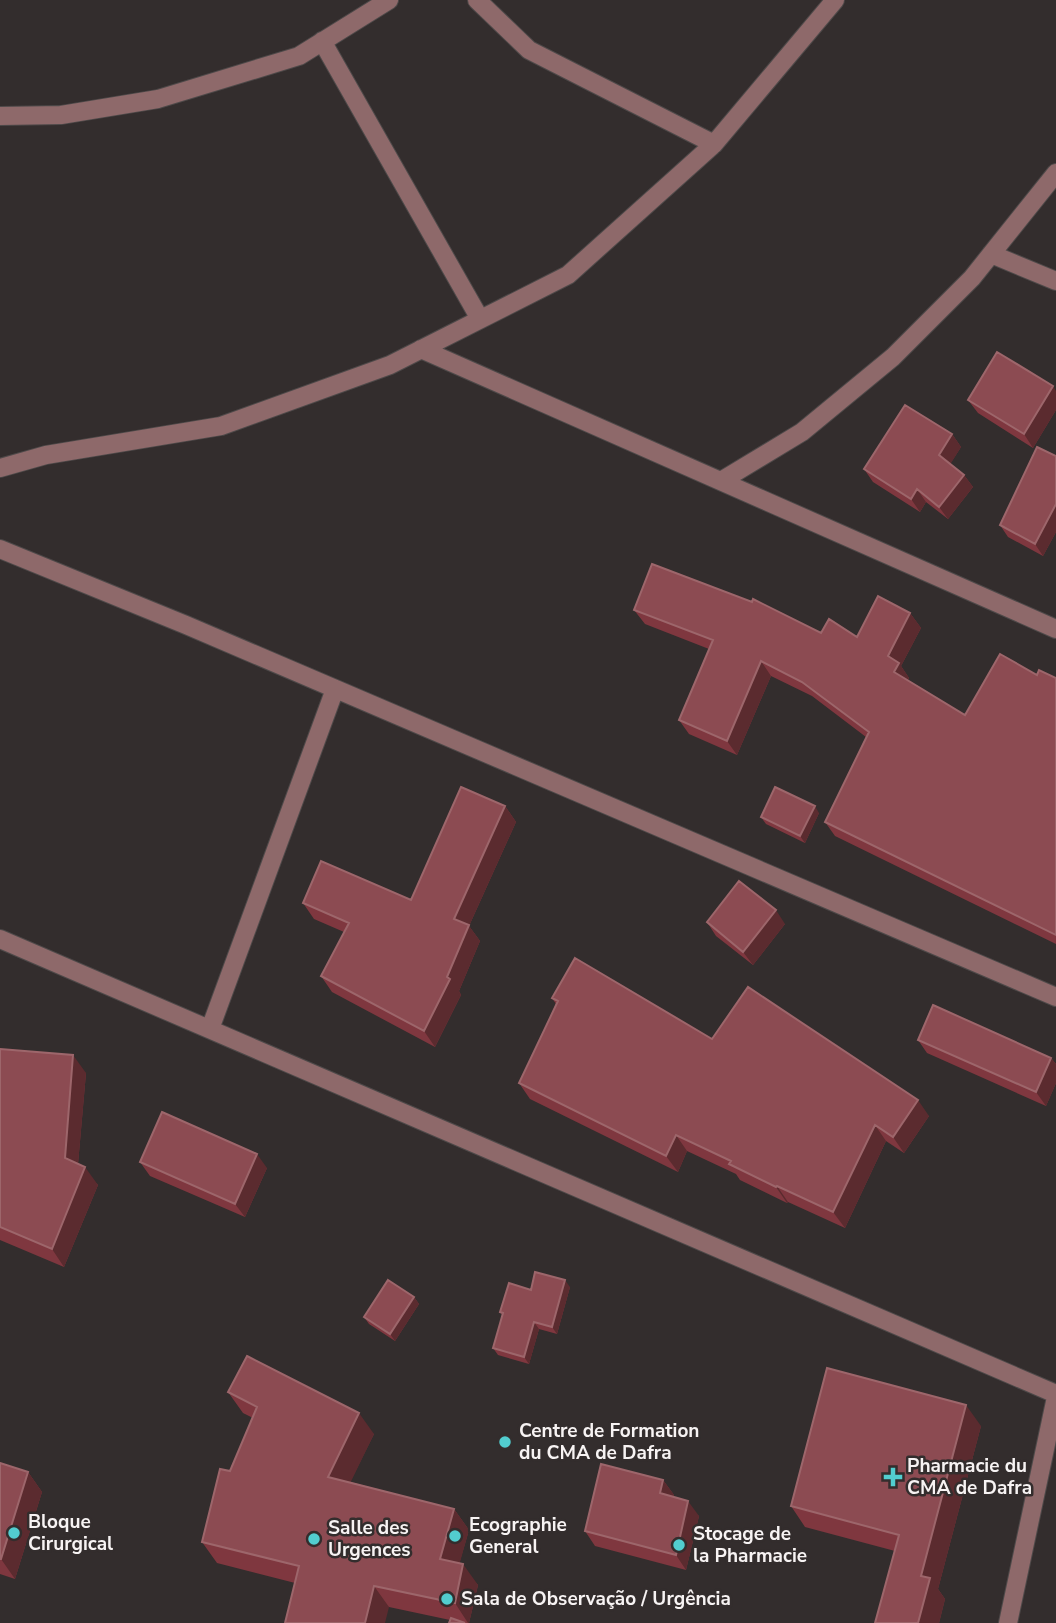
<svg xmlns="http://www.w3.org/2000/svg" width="1056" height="1623" font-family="'Nunito Sans',sans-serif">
	<rect width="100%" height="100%" fill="#332d2d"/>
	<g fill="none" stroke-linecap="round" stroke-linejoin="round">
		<defs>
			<path id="minor" d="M477,0l52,50 185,94
				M322,41l158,278
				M0,116l61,-1 97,-16 141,-43 90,-56
				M991,254l65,27
				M421,349l635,280
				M0,468l46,-13 175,-29 169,-61 178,-90 146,-131 121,-144
				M721,481l81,-49 91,-75 79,-79 84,-105
				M0,549l186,76 870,372
				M0,939l1056,455
				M210,1029l125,-340
				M1008,1623l48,-226"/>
		</defs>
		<use href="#minor" stroke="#4e4949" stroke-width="20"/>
		<use href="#minor" stroke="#8e696a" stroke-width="18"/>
	</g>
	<path fill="#7f373f" d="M1056,391v19l-23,38 -55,-35 -10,-13z
		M952,434l9,13 -11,17 14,11 9,12 -25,32 -22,-17 -6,10 -47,-30 -9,-13z
		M1056,456v76l-13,24 -35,-19 -8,-12z
		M634,610l223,27 53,-24 11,15 -20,38 8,12 -1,2 57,35 72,-40 19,3v266l-221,-108 -10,-14 41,-85 -54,-41 -41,-20 -34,79 -48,-21 -10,-14 30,-71 -64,-25z
		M505,806l11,16 -47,104 11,15 -21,50 2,4 -26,52 -103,-55 -11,-16 23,-44 -30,-13 -11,-16 108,-3z
		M819,813l-14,30 -39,-19 -5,-7z
		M707,922l78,2 -32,41 -37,-29z
		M552,998l160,41 217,77 -25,37 -18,-12 -41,87 -57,-26 -1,1 -47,-23 -4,-6 -49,-23 -9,21 -148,-73 -11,-16 37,-79z
		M918,1040l133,18 5,6v19l-10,23 -119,-53z
		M0,1049l86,24 -8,91 20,21 -34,82 -64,-27z
		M140,1162l127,6 -22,49 -95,-41z
		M570,1287l-13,47 -18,-5 -10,35 -31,-9 -5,-7 10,-32 -3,-4 31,-22z
		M414,1297l5,7 -24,37 -26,-17 -5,-7z
		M228,1392l146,42 -24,48 104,27 15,21 -10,34 19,21 -9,38h-20l1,-3 -61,-13 -172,-44 -15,-21 28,-71 23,-53 -10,-5z
		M981,1426l-43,163 7,10 -6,24h-64l20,-72 -90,-24 -14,-21z
		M0,1463l28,9 14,20 -27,87 -15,-5z
		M663,1480l11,15v2l25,19 -13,54 -91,-24 -10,-15z"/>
	<path fill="#5b2b2f" d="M1053,386l3,5v19l-23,38 -9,-14z
		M952,434l9,13 -13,21 -9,-13z
		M964,475l9,12 -25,32 -9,-12z
		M917,489l9,13 -6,10 -9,-13z
		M1056,504v28l-13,24 -8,-12z
		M910,613l11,15 -20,38 8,12 -5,8 -10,-14 -6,-16z
		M761,661l10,15 -34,79 -10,-14z
		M505,806l11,16 -47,104 11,15 -21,50 2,4 -26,52 -11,-16 23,-54 7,-58z
		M815,806l4,7 -14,30 -5,-7z
		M776,910l9,14 -32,41 -10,-13z
		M73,1055l13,18 -9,103 -12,-18z
		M1051,1058l5,6v19l-10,23 -10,-14z
		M918,1100l11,16 -25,37 -11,-16z
		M875,1125l11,16 -41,87 -12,-16z
		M676,1135l11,16 -9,21 -12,-16z
		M257,1154l10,14 -22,49 -10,-13z
		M85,1167l13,18 -34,82 -12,-18z
		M777,1186l11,16 -1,1 -11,-16z
		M565,1280l5,7 -13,47 -5,-7z
		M414,1297l5,7 -24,37 -5,-7z
		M534,1322l5,7 -10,35 -5,-7z
		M966,1405l15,21 -43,163 7,10 -6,24h-21l3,-47z
		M359,1413l15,21 -31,64 -15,-21z
		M28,1472l14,20 -27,87 -14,-20z
		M663,1480l11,15 -3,13 -11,-15z
		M688,1501l11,15 -13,54 -10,-15z
		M454,1509l15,21 -14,50 -15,-21z
		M463,1564l15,21 -9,38h-1l-13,-20z
		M374,1586l15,21 -4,16h-20z"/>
	<path fill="#8c4b52" stroke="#9d666b" stroke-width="2" d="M997,352l56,34 -29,48 -56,-34z
		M905,405l47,29 -13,21 25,20 -25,32 -22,-18 -6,10 -47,-30z
		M1037,447l19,9v48l-21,40 -35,-19z
		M652,564l100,38 1,-3 68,34 8,-14 28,18 21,-41 32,17 -22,43 11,7 -5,9 71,43 35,-61 37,21 2,-5 17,8v257l-231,-113 44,-90 -67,-50 -41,-21 -34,80 -48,-21 34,-80 -79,-30z
		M461,787l44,19 -51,113 15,6 -22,52 3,2 -26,52 -103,-55 28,-53 -46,-20 18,-42 90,39z
		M775,787l40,19 -15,30 -39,-19z
		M739,881l37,29 -33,42 -36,-30z
		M575,958l137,81 36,-52 170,113 -25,37 -18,-12 -42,87 -56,-26 -1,1 -47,-23 2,-3 -55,-26 -10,21 -147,-73 39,-82 -6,-3z
		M933,1005l118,53 -15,34 -118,-52z
		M0,1049l73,6 -8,103 20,9 -33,82 -52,-22z
		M162,1112l95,42 -22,50 -95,-42z
		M535,1272l30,8 -13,47 -18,-5 -10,35 -31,-9 10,-35 -3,-1 9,-29 22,7z
		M388,1280l26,17 -24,37 -26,-17z
		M247,1356l112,57 -31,64 126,32 -14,50 23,5 -8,39 -81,-17 -9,37h-80l14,-57 -97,-24 18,-73 10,2 27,-64 -29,-15z
		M827,1368l139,37 -45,171 9,2 -12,45h-43l24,-88 -108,-29z
		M0,1463l28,9 -27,87h-1z
		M601,1464l62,16 -3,13 28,8 -12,54 -91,-24z
		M451,1618l14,5h-16z"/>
	<g fill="#52cdcf" stroke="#332d2d" stroke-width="2.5">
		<circle cx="505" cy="1442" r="7"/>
		<path d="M889.5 1466.5h7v7h7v7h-7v7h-7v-7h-7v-7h7z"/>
		<circle cx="14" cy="1533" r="7"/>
		<circle cx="455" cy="1536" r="7"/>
		<circle cx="314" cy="1539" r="7"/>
		<circle cx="679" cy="1545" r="7"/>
		<circle cx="447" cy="1599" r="7"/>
	</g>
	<g text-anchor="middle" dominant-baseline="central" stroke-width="5" stroke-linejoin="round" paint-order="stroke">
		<g font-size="19" font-weight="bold" fill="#f7f3f3" stroke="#332d2d" text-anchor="start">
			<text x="519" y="1431">Centre de Formation<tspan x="519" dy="22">du CMA de Dafra</tspan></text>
			<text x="907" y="1466">Pharmacie du<tspan x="907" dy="22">CMA de Dafra</tspan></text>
			<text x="28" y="1522">Bloque<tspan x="28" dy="22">Cirurgical</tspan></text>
			<text x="469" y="1525">Ecographie<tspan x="469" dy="22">General</tspan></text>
			<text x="328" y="1528">Salle des<tspan x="328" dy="22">Urgences</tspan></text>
			<text x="693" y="1534">Stocage de<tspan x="693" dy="22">la Pharmacie</tspan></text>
			<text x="461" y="1599">Sala de Observação / Urgência</text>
		</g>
	</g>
</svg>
